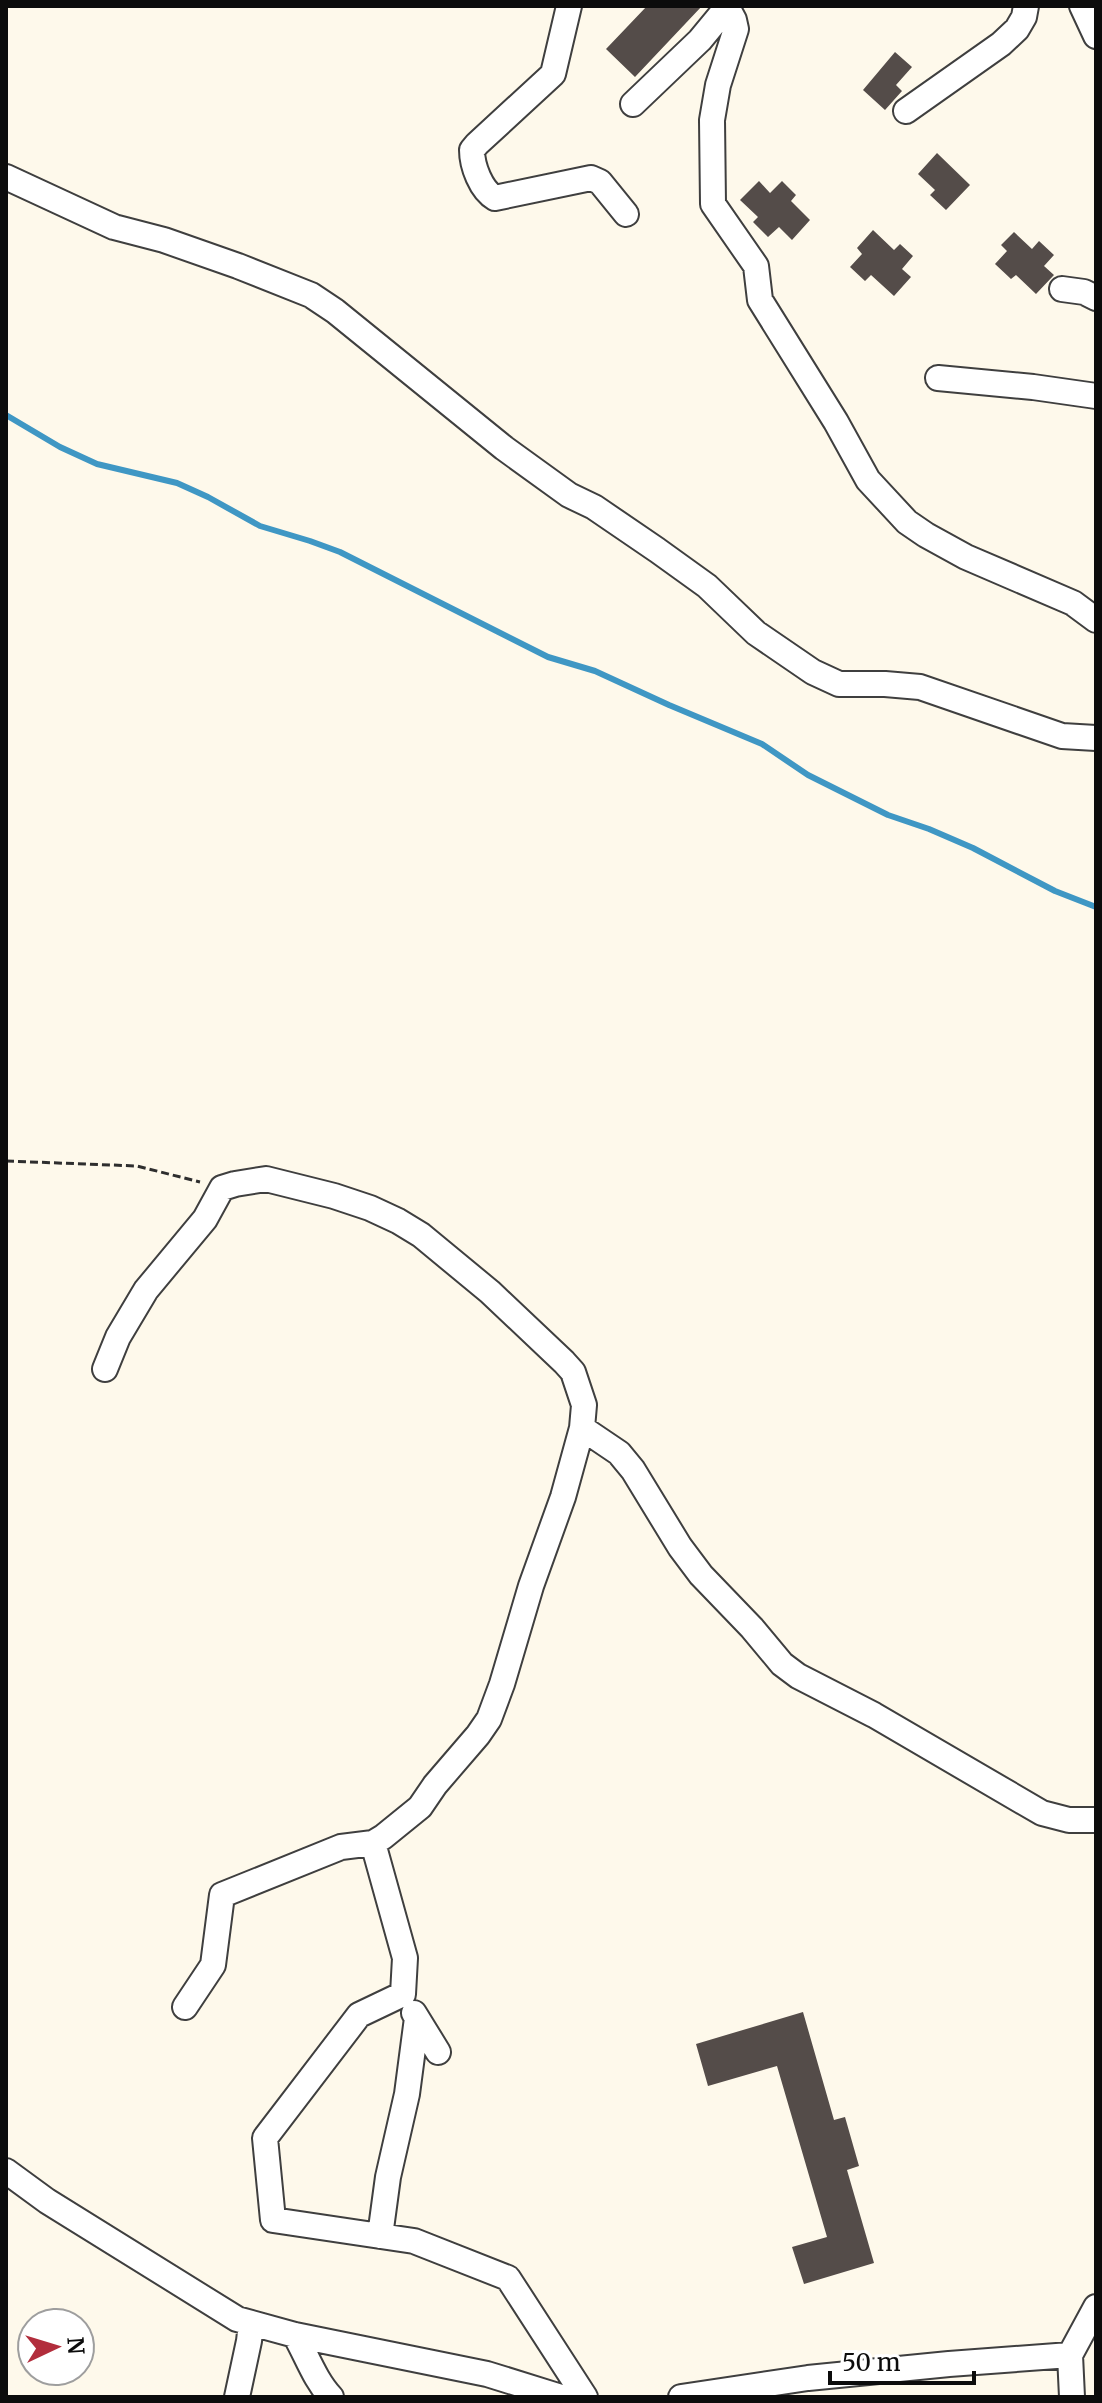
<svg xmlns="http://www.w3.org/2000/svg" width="1102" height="2403" font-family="Merriweather,serif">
	<rect width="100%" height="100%" fill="#fef9eb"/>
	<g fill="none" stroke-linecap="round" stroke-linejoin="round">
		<path stroke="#3f97c4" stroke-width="6" d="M6,415l54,32 37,17 80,19 31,14 52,29 50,15 30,11 208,105 47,14 74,34 93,39 46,31 80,40 41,14 44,19 82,43 41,16"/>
	</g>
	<path fill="#544c49" d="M647,6h55l-67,71 -29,-28z
		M895,52l17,15 -16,18 6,6 -17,19 -22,-20z
		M937,153l33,32 -24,25 -16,-15 5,-5 -17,-16z
		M759,181l11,12 12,-12 14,14 -5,6 19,19 -18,20 -13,-13 -11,10 -15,-15 5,-5 -18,-17z
		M873,230l21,20 6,-6 13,12 -11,13 9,8 -17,19 -23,-21 -6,6 -15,-14 12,-13 -5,-6z
		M1014,232l18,17 7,-8 15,14 -10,11 10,9 -18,19 -20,-19 -5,4 -16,-15 12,-13 -6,-6z
		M803,2012l31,108 11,-3 14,49 -12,4 27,93 -70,21 -12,-37 35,-10 -50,-171 -69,20 -12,-42z"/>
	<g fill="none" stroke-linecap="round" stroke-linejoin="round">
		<defs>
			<path id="minor" d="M569,6l-16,68 -76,70 -5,6c0,16 9,40 23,48l96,-20 9,4 26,32
				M1082,6l14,30
				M727,7l7,13 2,9 -18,56 -6,35 1,84 43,62 4,34 76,122 32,58 39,42 19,13 40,22 107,46 23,17
				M633,104l67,-64 28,-34
				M906,111l95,-67 16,-15 7,-12 2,-11
				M6,177l108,50 50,13 74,26 73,29 24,16 169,137 65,47 25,12 63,43 50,36 49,47 57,39 26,12h46l35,3 142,49 34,2
				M1062,289l22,3 12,6
				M938,378l95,9 63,9
				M105,1369l13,-32 28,-47 59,-71 17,-31 13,-4 31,-5 68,17 36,12 28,13 23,14 69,57 74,70 9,10 11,33 -2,23 -19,69 -32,89 -29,98 -13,35 -11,16 -43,50 -15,22 -37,30 -10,6 -32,4 -119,48 -9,70 -28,42
				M582,1428l37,25 14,17 47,77 21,28 51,53 30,36 16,12 76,39 168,98 27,7h27
				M373,1843l32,115 -2,36 -44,21 -94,123 8,82 141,21 94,37 77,119
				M414,2013l24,39
				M6,2171l41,30 190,118 58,16 192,39 74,23
				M380,2236l8,-59 19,-83 10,-76
				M295,2335c12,21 20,45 36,62
				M1070,2355l2,42
				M237,2397l12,-56 2,-18
				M681,2397l127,-19 141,-14 121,-9 26,-48"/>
		</defs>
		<use href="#minor" stroke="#3f3f3f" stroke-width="28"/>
		<path stroke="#2e2e2e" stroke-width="3" stroke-dasharray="8 4" stroke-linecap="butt" d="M6,1161l131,5 63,16"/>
		<use href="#minor" stroke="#fff" stroke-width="24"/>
	</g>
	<rect width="1102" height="2403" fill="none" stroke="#0c0c0c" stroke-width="16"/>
	<g transform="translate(56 2347) rotate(86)"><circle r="38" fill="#ffffff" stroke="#9e9e9e" stroke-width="2"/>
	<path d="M0-6L14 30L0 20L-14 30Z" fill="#b22d3c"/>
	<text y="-12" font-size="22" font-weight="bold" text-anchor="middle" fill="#0c0c0c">N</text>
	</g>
	<path d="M830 2371v12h144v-12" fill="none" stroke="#0c0c0c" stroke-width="4"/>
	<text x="842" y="2371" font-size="24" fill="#0c0c0c" stroke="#ffffff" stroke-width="6" paint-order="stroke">50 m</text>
</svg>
